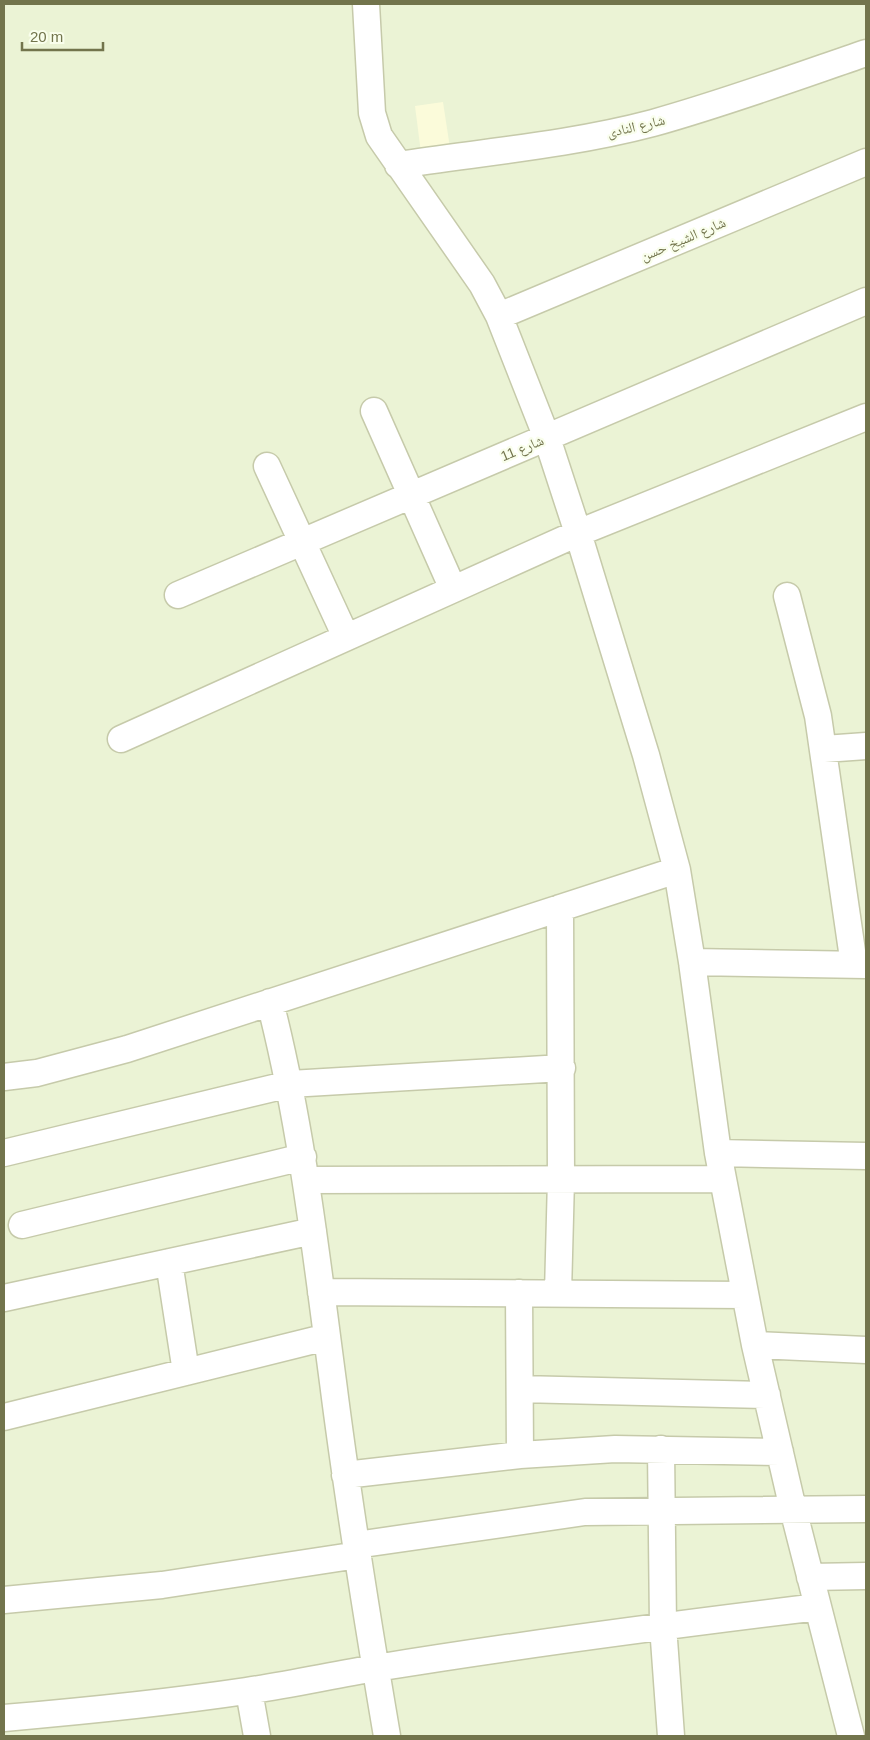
<svg xmlns="http://www.w3.org/2000/svg" width="870" height="1740" font-family="Helvetica,'Noto Naskh Arabic',sans-serif">
	<rect width="100%" height="100%" fill="#f5fbe6"/>
	<path fill="#ebf3d5" d="M4,4h862v1732h-862z"/>
	<path fill="#fbfbda" d="M443,102l7,46 -29,5 -6,-47z"/>
	<g fill="none" stroke-linecap="round" stroke-linejoin="round">
		<defs>
			<path id="minor" d="M366,4l6,109 7,23 103,148 17,32 48,122 31,95 68,222 31,115 15,92 26,191 37,192 38,164 58,227
				M398,165c85,-13 172,-20 255,-42 72,-20 143,-46 213,-70
				M499,316l367,-154
				M374,411l79,178
				M267,466l79,171
				M178,595l688,-294
				M787,596l31,120 36,249
				M121,739l457,-206 288,-116
				M824,749l42,-3
				M692,962l174,3
				M270,1002c32,125 46,252 63,380 15,118 34,236 54,354
				M4,1077l33,-4 90,-24 550,-179
				M4,1153l286,-69 272,-16
				M718,1153l148,3
				M306,1180l417,-1
				M22,1225l281,-68
				M169,1262l17,110
				M321,1292l424,3
				M519,1293l1,162
				M558,1293l3,-114 -1,-271
				M4,1298l309,-67
				M755,1345l111,5
				M520,1389l247,6
				M4,1417l323,-80
				M661,1449l2,177 8,110
				M345,1475l175,-20 95,-6 165,3
				M356,1545l229,-33 281,-3
				M810,1577l56,-1
				M4,1600l158,-15 196,-30
				M249,1691l8,45
				M4,1718c81,-7 161,-15 242,-27 43,-6 87,-16 130,-23 147,-24 294,-43 442,-61"/>
		</defs>
		<use href="#minor" stroke="#c6caaa" stroke-width="29"/>
		<use href="#minor" stroke="#fff" stroke-width="26"/>
	</g>
	<g text-anchor="middle" dominant-baseline="central" stroke-width="4.5" stroke-linejoin="round" paint-order="stroke">
		<g font-size="14" fill="#72744c" stroke="#f9feec">
			<text transform="translate(636 126) rotate(-13)">شارع النادى</text>
			<text transform="translate(683 239) rotate(-23)">شارع الشيخ حسن</text>
			<text transform="translate(522 448) rotate(-23)">شارع 11</text>
		</g>
	</g>
	<rect width="870" height="1740" fill="none" stroke="#72744c" stroke-width="10"/>
	<path d="M22 42v8h81v-8" fill="none" stroke="#72744c" stroke-width="2.5"/>
	<text x="30" y="42" font-size="15" fill="#72744c" stroke="#f9feec" stroke-width="4" paint-order="stroke">20 m</text>
</svg>
